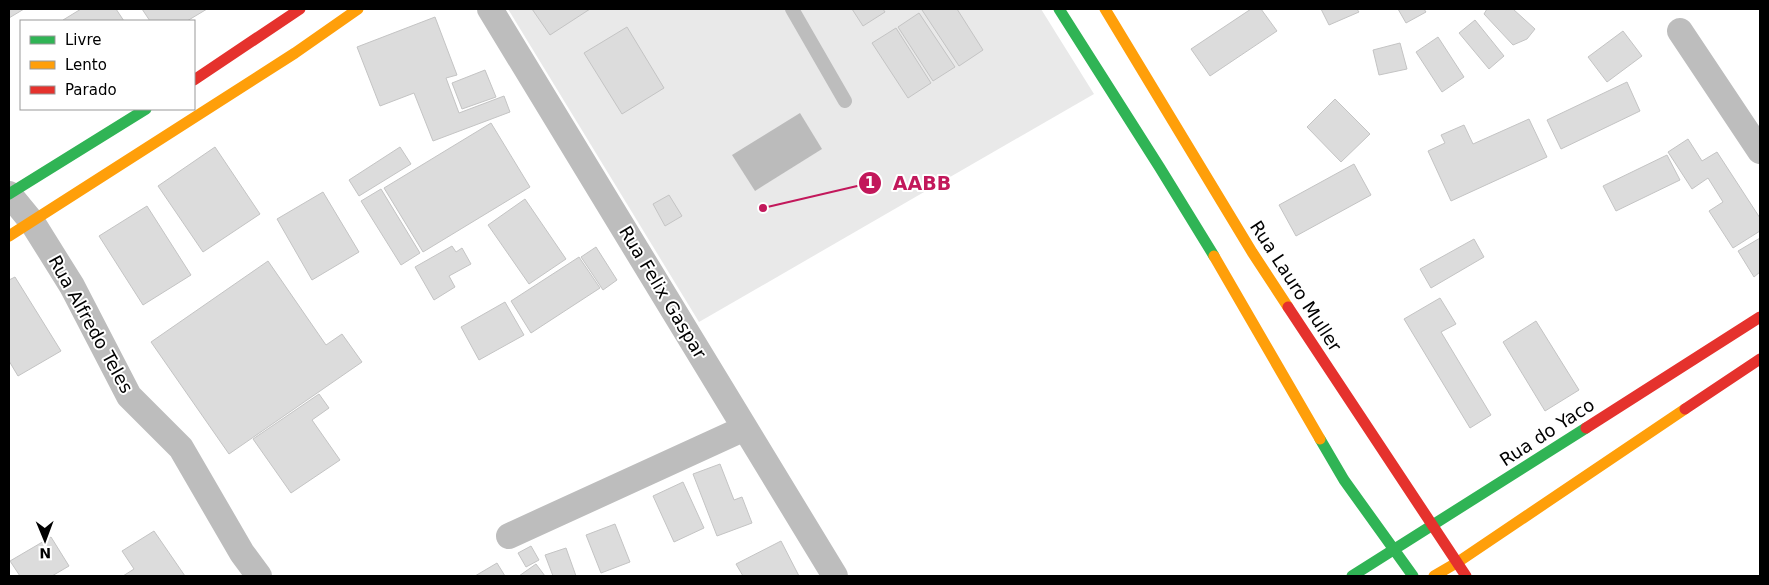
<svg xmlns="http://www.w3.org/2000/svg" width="1769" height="585" font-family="'DejaVu Sans',sans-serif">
	<rect width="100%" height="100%" fill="#fff"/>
	<path fill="#e9e9e9" d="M508,9h533l53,85 -395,228z"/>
	<path fill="#bbb" d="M800,113l22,36 -67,42 -23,-36z"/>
	<path fill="#dcdcdc" stroke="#c4c4c4" d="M9,9h15l-15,9z
		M81,9h35l8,12h-60l-1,-1z
		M142,9h65l-20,12h-37z
		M532,9h58l-40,26z
		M852,9h31l2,3 -22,14z
		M924,9h33l26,41 -24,16 -37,-56z
		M1251,9h10l16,22 -67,45 -19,-27z
		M1321,9h36l2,3 -30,13z
		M1398,9h26l2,3 -20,11z
		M1487,9h26l22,20 -8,10 -14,6 -29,-31z
		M919,13l36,54 -22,14 -35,-54z
		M435,17l22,58 -11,3 13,35 45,-17 6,16 -77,29 -19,-48 -34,13 -23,-59z
		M1475,20l29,36 -15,13 -30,-36z
		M627,27l37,61 -42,26 -38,-61z
		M896,28l35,55 -23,15 -36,-55z
		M1623,31l19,25 -35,26 -19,-25z
		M1438,37l26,40 -22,15 -26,-40z
		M1400,43l7,26 -28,6 -6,-25z
		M485,70l11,27 -34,12 -10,-26z
		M1627,82l13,29 -79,38 -14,-29z
		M1335,99l35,35 -29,28 -34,-35z
		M1529,119l18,38 -96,44 -23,-50 17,-8 -4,-8 23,-10 9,19z
		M491,123l39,64 -107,65 -39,-64z
		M1688,139l14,22 15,-9 43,66v13l-27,17 -24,-37 14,-9 -15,-24 -16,11 -24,-37z
		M215,147l45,67 -57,38 -45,-66z
		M400,147l11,17 -52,32 -10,-16z
		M1667,155l13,25 -64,31 -13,-25z
		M1354,164l17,31 -75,41 -17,-31z
		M381,189l39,64 -19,12 -40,-64z
		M323,192l36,60 -47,28 -35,-61z
		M669,195l13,21 -17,10 -12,-22z
		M525,199l41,60 -37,25 -41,-59z
		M147,206l44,69 -48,30 -44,-69z
		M1760,238v34l-6,5 -16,-26z
		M1474,239l10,18 -53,31 -11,-19z
		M452,246l4,6 6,-4 9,16 -22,12 6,11 -21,13 -19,-33z
		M596,247l21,33 -14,10 -22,-33z
		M579,257l21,31 -69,45 -20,-32z
		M268,261l58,84 16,-11 20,28 -133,92 -78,-112z
		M15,277l46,74 -43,25 -9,-15v-81z
		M1440,298l16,26 -15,8 50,83 -21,13 -66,-109z
		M505,302l19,33 -45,25 -18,-33z
		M1536,321l43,69 -34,21 -42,-69z
		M319,394l10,14 -17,12 28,40 -49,33 -38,-54z
		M720,464l14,36 8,-3 10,26 -35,13 -24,-62z
		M683,482l21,46 -30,14 -21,-46z
		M615,524l15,38 -29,11 -15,-38z
		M154,531l31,45h-62l11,-7 -12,-18z
		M51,537l18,29 -17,10h-32l-10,-15z
		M781,541l18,35h-56l-7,-12z
		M531,546l8,14 -13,7 -8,-14z
		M566,548l10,28h-23l-8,-21z
		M497,563l8,13h-30z
		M536,564l9,12h-26z"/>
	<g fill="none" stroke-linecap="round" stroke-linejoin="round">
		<path stroke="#bdbdbd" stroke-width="14" d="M792,9l53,92"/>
		<path stroke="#bdbdbd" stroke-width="26" d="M490,9l345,567
			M1680,31l80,120
			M9,194l23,28 40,64 57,110 52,52 61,105 17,23
			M509,536l236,-108"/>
		<path stroke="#30b455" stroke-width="11" d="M1059,9l101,159 54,88
			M9,194l137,-85
			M1320,439l24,41 69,96
			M1352,576l234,-148"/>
		<path stroke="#ff9f0a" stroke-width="11" d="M1105,9l147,243 36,55
			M9,236l286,-183 63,-44
			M1214,256l106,183
			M1434,576l24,-14 227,-153"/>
		<path stroke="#e5322d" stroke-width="11" d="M194,80l106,-71
			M1288,307l178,269
			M1685,409l75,-50
			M1586,428l174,-111"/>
	</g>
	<g text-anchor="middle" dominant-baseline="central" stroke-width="4" stroke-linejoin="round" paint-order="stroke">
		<g font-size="18" fill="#000" stroke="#fff">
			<text transform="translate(1296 286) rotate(57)">Rua Lauro Muller</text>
			<text transform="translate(663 292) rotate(59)">Rua Felix Gaspar</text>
			<text transform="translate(91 324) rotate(61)">Rua Alfredo Teles</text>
			<text transform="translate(1547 432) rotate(-33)">Rua do Yaco</text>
		</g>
	</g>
	<path fill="none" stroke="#c2185b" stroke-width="2" d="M763 208L870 183"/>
	<g fill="#c2185b" stroke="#fff" stroke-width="2">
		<circle cx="763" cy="208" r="5"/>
		<circle cx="870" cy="183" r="12"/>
	</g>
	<g font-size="15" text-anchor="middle" font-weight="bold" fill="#fff">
		<text x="870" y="188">1</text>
	</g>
	<g font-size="19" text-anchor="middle" font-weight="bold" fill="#c2185b" stroke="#fff" stroke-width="4" stroke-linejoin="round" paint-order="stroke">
		<text x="922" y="190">AABB</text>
	</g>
	<rect width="1769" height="585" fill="none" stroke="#000000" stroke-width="20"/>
	<rect x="20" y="20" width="175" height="90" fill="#ffffff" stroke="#999999"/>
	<rect x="30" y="36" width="25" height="8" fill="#30b455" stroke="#999999"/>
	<text x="65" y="45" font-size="15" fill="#000000">Livre</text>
	<rect x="30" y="61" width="25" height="8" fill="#ff9f0a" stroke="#999999"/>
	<text x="65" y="70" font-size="15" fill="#000000">Lento</text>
	<rect x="30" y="86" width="25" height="8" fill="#e5322d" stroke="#999999"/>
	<text x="65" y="95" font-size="15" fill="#000000">Parado</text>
	<g transform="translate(45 540) rotate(179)" stroke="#ffffff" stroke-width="4" paint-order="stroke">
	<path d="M0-4L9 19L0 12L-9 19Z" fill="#000000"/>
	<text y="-8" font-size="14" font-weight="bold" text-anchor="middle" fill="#000000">N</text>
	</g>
</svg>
